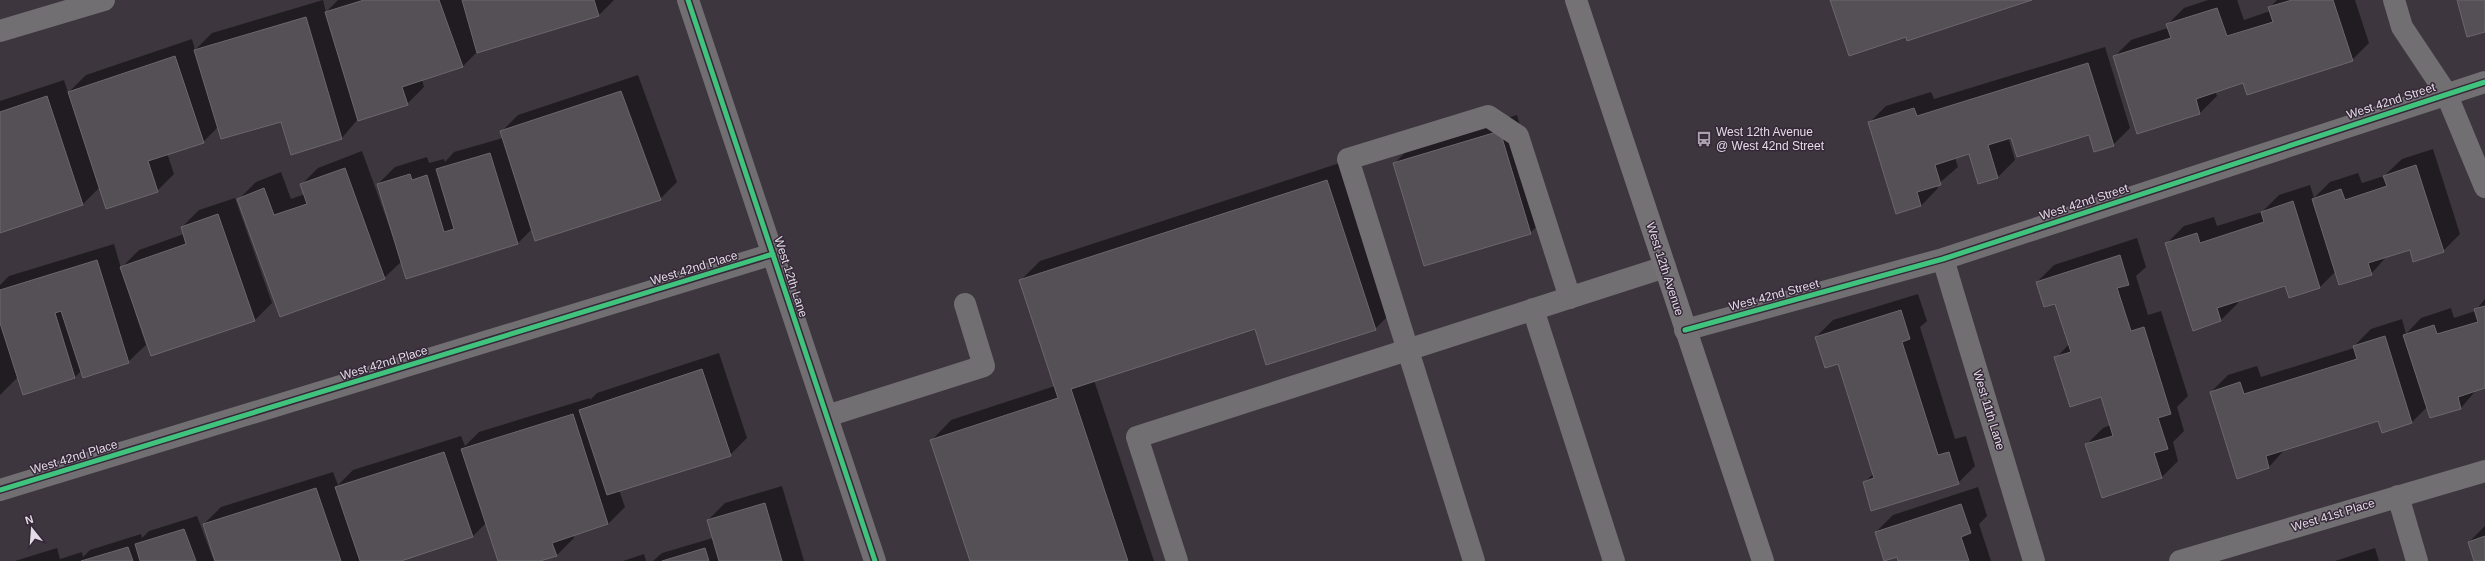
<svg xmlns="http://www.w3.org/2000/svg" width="2485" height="561" font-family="Helvetica,sans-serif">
	<rect width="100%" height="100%" fill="#3d363e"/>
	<path fill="#0007" d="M323,0l3,12 12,-12h276l-15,15 -122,37 -15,15 -40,13 2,7 -17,17 -49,15 -16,19 -50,15 -11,-33 -63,7 -15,15 -36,11 7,21 -17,17 -57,-4 -17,17 -83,28v-131l64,-21 4,13 18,-18 106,-36 3,11 17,-17z
		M2208,0h29l7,20 26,-9 -1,-3 8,-8h78l14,43 -17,17 -109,22 -28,9 2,5 -17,17 -86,-56 17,-17 37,-12 -1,-3 17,-17z
		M2105,47l25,81 -17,17 -23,-11 -82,3 7,23 -17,17 -19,6 -9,-30 -15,5 3,9 -21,18 1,3 -17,18 -52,-83 17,-17 45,-14 3,7z
		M638,75l39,107 -17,17 -128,30 -15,15 -115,17 -18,17 -145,-79 17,-17 25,-10 10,27 14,-5 -4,-9 17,-17 44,-17 30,83h1l-15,-50 17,-17 32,-10 2,6 15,-4 1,3 9,-10 49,-14 -2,-6 17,-17z
		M1517,115l30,101 -17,17 -136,-69 17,-18z
		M2433,149l27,85 -17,17 -33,-3 -22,7 -17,19 -35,-3 -16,16 -34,-2 -49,15 1,3 -17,17 -54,-77 17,-17 30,-9 3,9 45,-14 17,-17 31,-10 4,13 16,-16 28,-9 4,10 22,-7 18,-17z
		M1346,161l49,148 -20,20 -120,-1 -161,52 60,181h-183l-39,-121 19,-20 104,-34 -35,-105 20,-20z
		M235,198l37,105 -17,17 -103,35 -15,-43h-2l11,33 -18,17 -47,9 -6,6h-57l-18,18v-110l9,-9 105,-32 7,24 18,-18 45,-16 -2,-7 17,-17z
		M2137,238l9,29 -10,9 12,39 13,-4 27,85 -11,11 7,24 -11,11 5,19 -17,17 -75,-33 17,-17 8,-3 -9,-29 -46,-38 13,-14 -13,-42 -19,-20 17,-17z
		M1918,294l9,27 -7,6 35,112 11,-3 9,30 -17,17h-94l10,-10 -35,-110 -23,-26 17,-17z
		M2485,299v88l-8,2 -16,19 -30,9 -4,-10 -15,15 -29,10 -4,-13 -94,30 -16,18 -58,-75 17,-17 29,-9 4,11 93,-29v-2l17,-17 31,-10 4,15 15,-16 30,-10 3,10 21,-7z
		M719,353l28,85 -17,17 -111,35 6,17 -17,17 -35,11 1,3 -17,17 -21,6h-37l-13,-38 -14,14 -74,24h-182l-12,-37 17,-17 112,-35 5,13 15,-15 108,-34 4,10 14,-14 111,-34v2l7,-7z
		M782,486l22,75h-151l9,-8 51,-15 -5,-18 17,-17z
		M1978,487l9,29 -8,8 12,37h-92l-2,-5 -21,-24 17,-17z
		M197,516l17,45h-199l42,-13 3,11 22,-7 1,5 7,-7 51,-16 1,4 7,-7z
		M2485,526v35h-10l-6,-19z
		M2375,548l4,13h-44z
		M644,554l2,7h-23z"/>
	<path fill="#554f56" stroke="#6d666e" d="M364,0h75l24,67 -61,20 6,18 -50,16 -33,-109z
		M462,0h132l5,16 -122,37z
		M1830,0h202l-125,41 -1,-4 -57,19z
		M2292,0h41l20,61 -106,34 -4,-12 -47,16 4,15 -63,20 -24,-78 58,-18 -5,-14 51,-16 10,28 46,-14 -5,-15z
		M2457,0h28v32l-18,5z
		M306,17l36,122 -51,16 -10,-33 -60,17 -27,-89z
		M175,56l29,87 -56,18 10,31 -52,17 -38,-117z
		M2088,63l26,83 -20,6 -5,-17 -72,22 -6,-19 -23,7 10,33 -20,6 -9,-30 -34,11 6,20 -24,7 4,14 -25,8 -28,-92 46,-14 3,8z
		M621,91l40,109 -126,41 -35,-110z
		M47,96l36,109 -83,28v-121z
		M1500,131l31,103 -107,32 -31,-103z
		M490,153l28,91 -112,35 -29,-95 33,-10 2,6 15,-5 17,57 10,-3 -18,-60z
		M2416,165l28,87 -31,10 -3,-12 -42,13 4,12 -33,10 -27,-86 29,-10 4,11 42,-14 -4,-10z
		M345,168l40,111 -105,38 -43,-118 27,-11 10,27 33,-11 -7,-20z
		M1327,180l49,150 -110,35 -11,-36 -184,60 57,172h-158l-40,-121 128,-42 -39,-118z
		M2293,201l27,87 -31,10 -4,-12 -68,22 4,13 -28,10 -28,-88 32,-10 3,10 64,-21 -3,-10z
		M218,214l37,107 -104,35 -31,-89 66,-23 -5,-17z
		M2120,255l9,30 -12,3 14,43 13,-4 27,87 -13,4 10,31 -14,4 8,25 -60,20 -17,-54 28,-8 -12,-39 -31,10 -16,-50 17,-5 -16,-48 -11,3 -8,-25z
		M97,260l32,103 -46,15 -22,-67 -6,2 20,65 -52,17 -23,-72v-33z
		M2485,306v82l-27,9 3,12 -31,9 -27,-83 31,-10 3,9 41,-12 -4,-13z
		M1901,310l9,29 -8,3 36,113 11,-3 10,32 -88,27 -8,-29 11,-4 -36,-114 -13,4 -10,-31z
		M2385,336l27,87 -30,10 -4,-12 -112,35 3,12 -32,11 -27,-87 30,-10 4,12 113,-35 -4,-13z
		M702,369l29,87 -124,39 -28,-85z
		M573,414l35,110 -56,19 5,13 -17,5h-42l-37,-112z
		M444,452l29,85 -72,24h-41l-25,-74z
		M316,488l25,73h-126l-12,-37z
		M765,503l17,58h-63l-12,-41z
		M1961,504l10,29 -10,4 8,24h-71l-1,-4 -13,4 -9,-29z
		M184,529l12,32h-56l-5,-17z
		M2485,536v25h-11l-6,-19z
		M128,547l5,14h-52z
		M705,548l4,13h-47z"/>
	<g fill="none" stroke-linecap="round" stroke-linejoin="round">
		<path stroke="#726f73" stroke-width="22" d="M1533,309l81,252
			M827,416l157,-50 -19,-62
			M1177,561l-40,-124 528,-170
			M1474,561l-126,-402 140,-43 30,20 52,162"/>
		<path stroke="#726f73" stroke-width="22" d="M688,0l187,561
			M2394,0l8,27 44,66 39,94
			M0,31l104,-31
			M1943,259l91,302
			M1685,330l258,-71 542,-177
			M0,490l773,-236
			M2398,496l19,65
			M2180,561l305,-90"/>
		<path stroke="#757275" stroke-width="22" d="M1576,0l187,561"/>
		<defs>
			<path id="cycleway" d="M688,0l187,561
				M1685,330l258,-71 542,-177
				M0,490l773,-236"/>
		</defs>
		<use href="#cycleway" stroke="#352838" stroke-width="8"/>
		<use href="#cycleway" stroke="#40c37c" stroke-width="5"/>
	</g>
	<defs>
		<symbol id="bus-bare" viewBox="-9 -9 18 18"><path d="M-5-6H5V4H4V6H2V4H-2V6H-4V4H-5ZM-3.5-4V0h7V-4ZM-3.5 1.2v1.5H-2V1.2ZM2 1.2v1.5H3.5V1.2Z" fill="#a9a1ab" stroke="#352838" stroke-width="2.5" paint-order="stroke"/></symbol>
	</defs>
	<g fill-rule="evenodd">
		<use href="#bus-bare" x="1693" y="128" width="22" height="22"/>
	</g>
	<g text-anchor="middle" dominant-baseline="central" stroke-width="3" stroke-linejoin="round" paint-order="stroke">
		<g font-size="12" fill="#e3dbe5" stroke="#352838">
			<text transform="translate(2391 101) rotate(-18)">West 42nd Street</text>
			<text transform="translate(2084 202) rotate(-18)">West 42nd Street</text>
			<text transform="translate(694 268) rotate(-17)">West 42nd Place</text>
			<text transform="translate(1665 269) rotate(72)">West 12th Avenue</text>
			<text transform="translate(791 277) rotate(72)">West 12th Lane</text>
			<text transform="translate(1774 295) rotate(-15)">West 42nd Street</text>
			<text transform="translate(384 363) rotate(-17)">West 42nd Place</text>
			<text transform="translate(1989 410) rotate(73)">West 11th Lane</text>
			<text transform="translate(74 457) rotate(-17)">West 42nd Place</text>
			<text transform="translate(2333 515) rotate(-17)">West 41st Place</text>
		</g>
		<g font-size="12" fill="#e3dbe5" stroke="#352838" text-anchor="start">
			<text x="1716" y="132">West 12th Avenue<tspan x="1716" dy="14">@ West 42nd Street</tspan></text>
		</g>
	</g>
	<g transform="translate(32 529) rotate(343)" stroke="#352838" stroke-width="3" paint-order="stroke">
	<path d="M0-3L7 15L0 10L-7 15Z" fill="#e3dbe5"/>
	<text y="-6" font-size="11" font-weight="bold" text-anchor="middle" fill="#e3dbe5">N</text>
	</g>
</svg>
